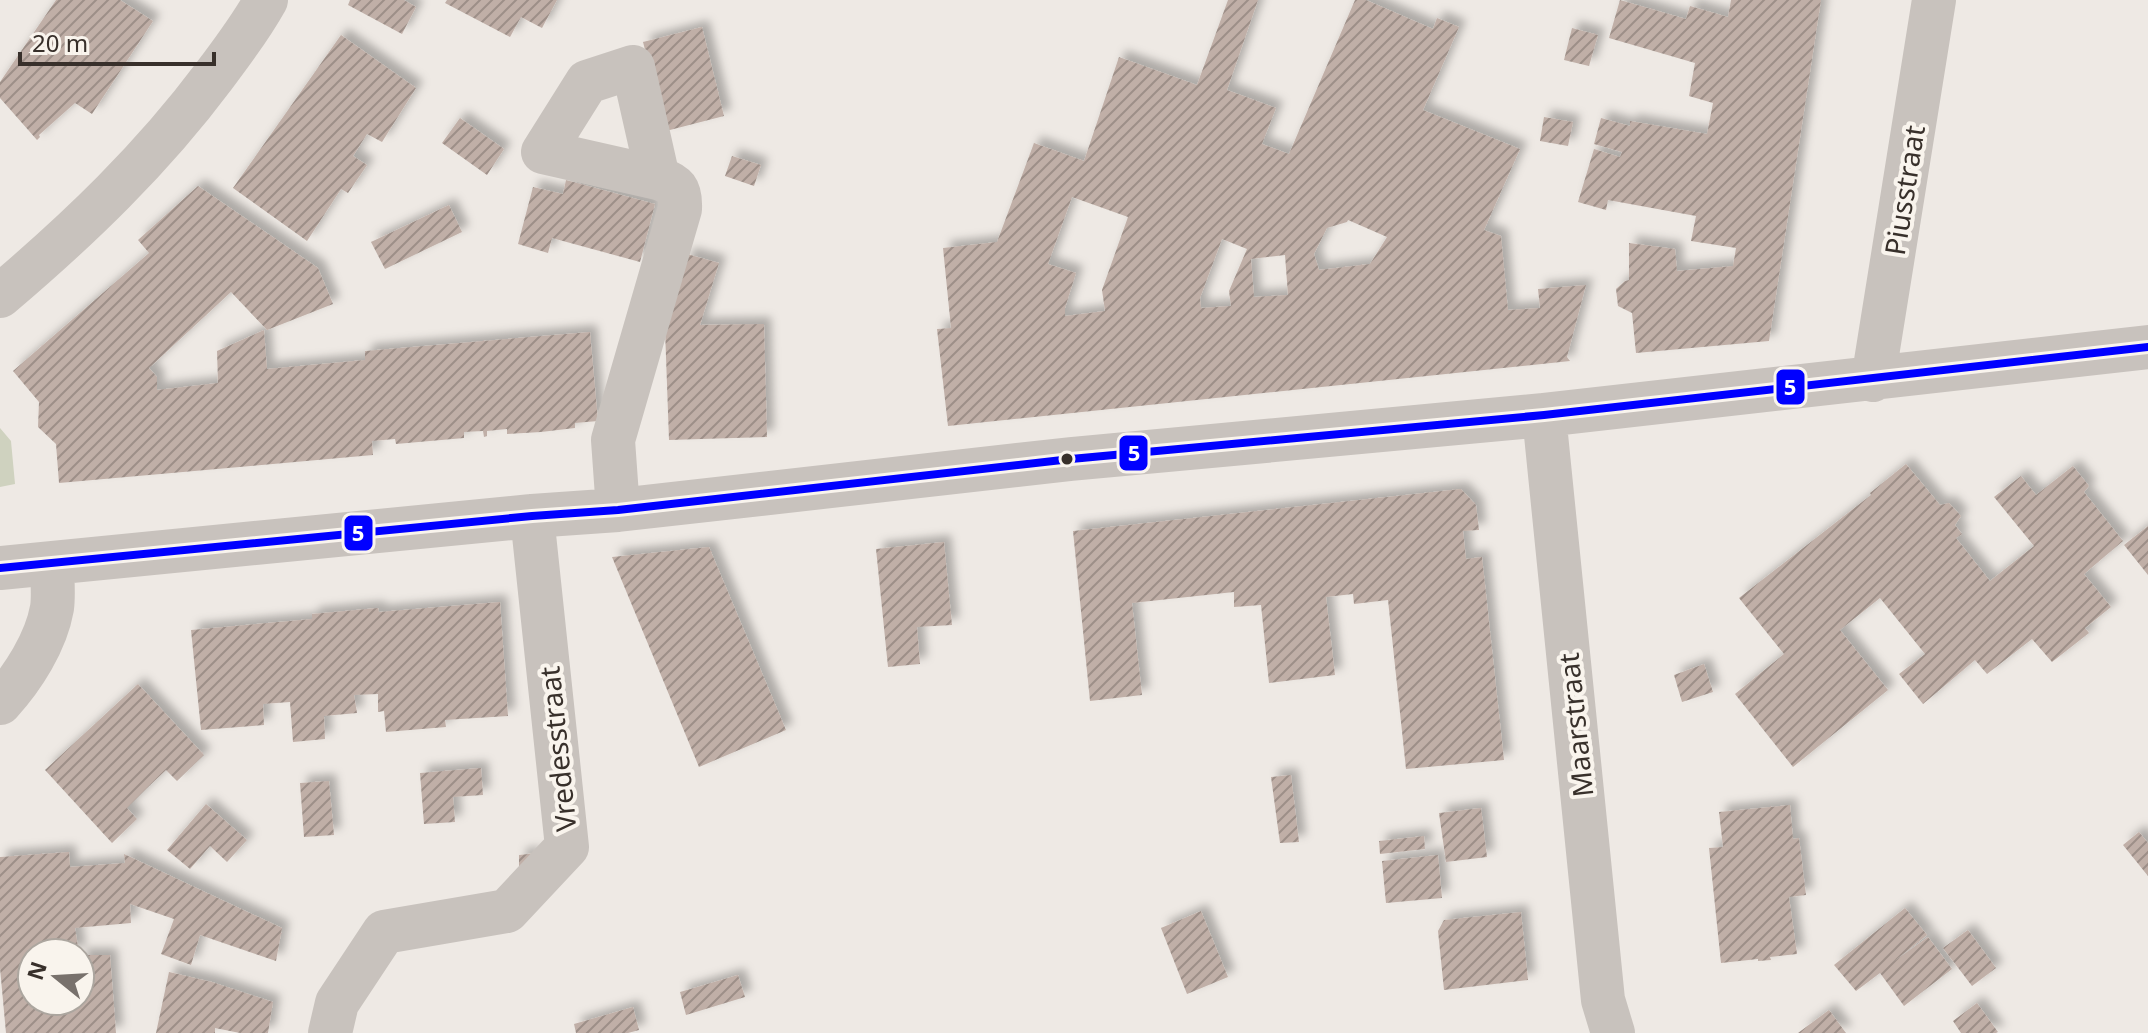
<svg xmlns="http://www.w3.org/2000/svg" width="2148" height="1033" font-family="'Noto Sans',sans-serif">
	<defs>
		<pattern id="building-hatch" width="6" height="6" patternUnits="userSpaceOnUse" patternTransform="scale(2)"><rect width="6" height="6" fill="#c0afa7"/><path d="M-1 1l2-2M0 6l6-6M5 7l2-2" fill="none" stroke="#9d8f88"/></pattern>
		<filter id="shadow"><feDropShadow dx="7" dy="-7" stdDeviation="4" flood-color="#0004"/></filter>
	</defs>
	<rect width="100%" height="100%" fill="#eee9e4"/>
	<path fill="#cfd2bf" d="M0,428l11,13 4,43 -15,3z"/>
	<path fill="url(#building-hatch)" fill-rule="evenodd" filter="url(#shadow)" d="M56,0h64l33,21 -61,93 -17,-11 -36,32 1,2 -3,3 -37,-42v-16z
		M350,0h54l12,7 -14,27 -54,-29z
		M447,0h110l-15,28 -21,-11 -11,20 -65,-34z
		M1228,0h30l-31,90 49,18 -14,36 27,10 66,-154h11l67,29 4,-11 22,9 -36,83 97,39 -36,81 17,6 7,74 32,-2 -2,-19 48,-4 -19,72 3,4 -622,65 -11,-97 14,-1 -8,-80 54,-6 37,-99 50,18 35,-104 78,28zM1072,197l56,20 -26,73 3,21 -40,5v-8l11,-35 -28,-9zM1348,220l39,17 -17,27 -51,6 -5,-16 13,-26 20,-6zM1222,239l25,10 -18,42 2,15 -30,2 -1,-10zM1285,255l3,40 -34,2 -3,-38z
		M1620,0l66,19 4,-13 38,11 3,-17h90l-52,341 -133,12 -4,-40 -14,-7 -2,-17 9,-8 4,-1v-37l46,6 2,22 56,-5 3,-18 -45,-7 5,-25 -88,-16 -2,10 -28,-8 16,-53 26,8 2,-5 -28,-8 7,-26 29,8v-5l77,13 6,-31 -24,-7 6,-33 -86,-25z
		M702,27l22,89 -58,15 -23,-89z
		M1572,28l26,7 -9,31 -25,-6z
		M341,35l75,53 -34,54 -15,-8 -14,22 14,9 -19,28 -7,-4 -34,52 -74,-53z
		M1544,117l29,5 -5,24 -28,-5z
		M460,118l44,31 -17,26 -45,-32z
		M732,156l29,9 -7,21 -29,-10z
		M566,180l89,24 -15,58 -88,-24 -4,15 -30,-9 15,-57 30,7z
		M198,186l120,82 15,36 -66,26 -36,-38 -82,76 8,9v13l61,-7 -1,-32 47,-21 3,39 98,-9v-9l225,-19 8,89 -23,2v5l-34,4 -34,2v-5l-20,2v5l-3,1 -1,-6 -19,1v6l-68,6 -1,-5 -23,2 1,14 -314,28 -3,-39 -18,-17 1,-25 -26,-31 136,-118 -11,-13z
		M449,205l13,27 -77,37 -14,-27z
		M687,254l32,9 -19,62 64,-1 3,113 -98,3 -4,-111z
		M1906,464l34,41 9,-2 12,13 -6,9 7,9 -6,4 34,43 44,-35 -40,-49 27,-21 15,19 37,-29 16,20 -5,6 39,49 -39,33 27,33 -26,21 4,5 -37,29 -20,-23 -45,35 -12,-14 -52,44 -24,-30 26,-20 -45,-56 -40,32 48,60 -95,77 -58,-73 49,-40 -45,-56 132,-103 -1,-2z
		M1461,489l15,16 3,25 -16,1 3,28 16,-2 22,203 -98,9 -18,-169 -34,4 -1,-10 -27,3 9,78 -66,8 -8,-78 -27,2v-15l-102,11 10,92 -52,6 -17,-170z
		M2148,526v49l-24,-30z
		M944,542l8,83 -35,2 3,37 -32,3 -12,-118z
		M709,547l77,183 -87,37 -87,-210z
		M500,602l8,114 -63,4 1,7 -60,5 -2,-21 -6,1v-18l-24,1 3,18 -33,3 1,23 -32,3 -3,-40 -27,2 1,21 -63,5 -10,-100 121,-11v-5l66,-6 1,4z
		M1704,664l9,28 -31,10 -8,-27z
		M138,684l66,71 -27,26 -11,-11 -19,18 -20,20 10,11 -25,24 -67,-73z
		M481,768l2,27 -30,2 2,25 -31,2 -4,-51z
		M1291,775l8,67 -19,1 -9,-66z
		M329,781l5,54 -30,2 -4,-54z
		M206,804l41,36 -20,22 -17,-16 -20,23 -23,-19z
		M1790,805l3,34 6,-1 7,57 -17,2 8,57 -27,3 1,3 -13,1v-2l-37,4 -12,-115 14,-1 -4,-35z
		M1481,808l6,49 -41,5 -7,-49z
		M2139,832l9,11v33l-25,-31z
		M1424,836l1,13 -45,5 -1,-13z
		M69,852l1,15 55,-4 -1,-9 158,74 -6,33 -76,-26 -9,30 -30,-11 13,-35 -44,-15 1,19 -56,5 4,25h-47v48h48v-46h30l6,78h-110l-6,-65v-111z
		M537,853l-18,21v-19z
		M1438,855l4,43 -56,5 -4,-42z
		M1905,908l22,27 -34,27 35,-25 24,32 -48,37 -24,-33 -24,18 -22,-26z
		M1201,911l27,66 -41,17 -26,-66z
		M1521,912l7,68 -84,10 -6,-59 6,-11z
		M1968,930l28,38 -24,18 -29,-38z
		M169,972l43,10 61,20 -5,31h-28l-25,-5v5h-59z
		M738,975l7,22 -59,18 -6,-23z
		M1977,1003l21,29 -2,1h-35l-8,-12z
		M633,1007l6,23 -11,3h-52l-2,-9z
		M1829,1010l17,23h-48z"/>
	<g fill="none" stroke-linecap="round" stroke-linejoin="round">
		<path stroke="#c8c2bd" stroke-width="44" d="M0,296c79,-67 152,-137 214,-220 19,-25 37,-49 52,-76
			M1873,380l61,-380
			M1544,415l59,585 10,33
			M618,510l-5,-70 67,-231c1,-20 -4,-25 -22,-31l-115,-26 44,-70 46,-15 25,111
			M0,568l532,-52 86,-6 453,-51 473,-44 604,-68
			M0,703c23,-25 46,-61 52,-95 2,-14 0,-31 0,-45
			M330,1033l7,-30 47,-71 123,-21 60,-64 -35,-331"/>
		<defs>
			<path id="bus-1" d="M0,568l532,-52 86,-6 453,-51 473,-44 604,-68"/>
		</defs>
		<use href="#bus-1" stroke="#f9f4ed" stroke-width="14"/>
		<use href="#bus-1" stroke="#00f" stroke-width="8"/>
	</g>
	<circle fill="#38302b" stroke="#f9f4ed" stroke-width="3" cx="1067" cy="459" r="7"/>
	<g text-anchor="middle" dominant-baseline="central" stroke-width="8" stroke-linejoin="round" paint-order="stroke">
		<g font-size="28" fill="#38302b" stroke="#f9f4ed">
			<text transform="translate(1904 190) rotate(-81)">Piusstraat</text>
			<text transform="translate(1575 725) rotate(-96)">Maarstraat</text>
			<text transform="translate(557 749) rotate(-96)">Vredesstraat</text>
		</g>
	</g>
	<g stroke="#f9f4ed" stroke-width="3">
		<rect x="1775" y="368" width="31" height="38" rx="8" fill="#00f"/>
		<rect x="1118" y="434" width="31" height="38" rx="8" fill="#00f"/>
		<rect x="343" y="514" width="31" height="38" rx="8" fill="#00f"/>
	</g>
	<g font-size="22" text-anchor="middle" font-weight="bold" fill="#fff">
		<text x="1790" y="395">5</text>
		<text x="1134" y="461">5</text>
		<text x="358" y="541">5</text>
	</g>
	<g transform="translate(56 977) rotate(288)"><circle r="38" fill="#f9f4ed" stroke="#aca69f" stroke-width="2"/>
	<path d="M0-6L14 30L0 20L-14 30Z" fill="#78716c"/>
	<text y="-12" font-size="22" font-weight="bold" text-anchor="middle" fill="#38302b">N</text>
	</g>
	<path d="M20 52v12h194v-12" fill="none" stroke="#38302b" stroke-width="4"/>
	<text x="32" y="52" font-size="24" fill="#38302b" stroke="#f9f4ed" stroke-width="6" paint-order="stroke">20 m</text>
</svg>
